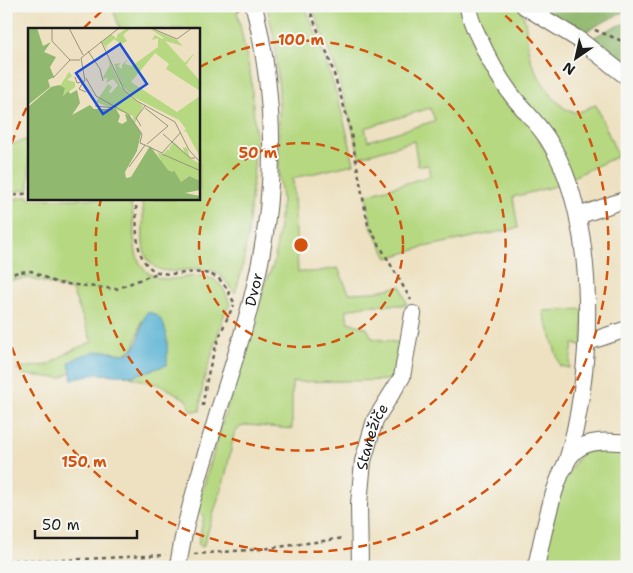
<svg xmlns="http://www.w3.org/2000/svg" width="633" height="573" font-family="'Shantell Sans',sans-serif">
	<rect width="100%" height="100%" fill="#f6f6f2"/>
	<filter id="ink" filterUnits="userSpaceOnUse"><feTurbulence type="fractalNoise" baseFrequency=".02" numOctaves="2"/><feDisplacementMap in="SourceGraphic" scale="10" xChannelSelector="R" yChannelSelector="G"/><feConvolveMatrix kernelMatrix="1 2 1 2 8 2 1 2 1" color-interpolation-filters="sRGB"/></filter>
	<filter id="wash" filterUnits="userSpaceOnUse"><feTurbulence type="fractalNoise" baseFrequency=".0096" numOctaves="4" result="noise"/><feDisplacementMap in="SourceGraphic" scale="20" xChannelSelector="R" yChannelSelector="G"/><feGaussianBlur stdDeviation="1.12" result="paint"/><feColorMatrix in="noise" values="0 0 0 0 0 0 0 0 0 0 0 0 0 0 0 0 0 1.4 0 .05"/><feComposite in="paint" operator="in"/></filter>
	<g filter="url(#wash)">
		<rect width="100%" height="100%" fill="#ede1c1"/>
		<path fill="#b5d880" stroke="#687a4e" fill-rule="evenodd" d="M112,6h124l15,72 5,66 -8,89 -6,37 -7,23c-6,-7 -13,-19 -22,-22 -21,-8 -50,11 -65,-11 -11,-18 0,-45 -8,-61h59v-170h-79z
			M267,6h38c21,52 38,103 49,158l-61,14 5,94h16l24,-4 11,25 25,-1 27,-6 6,19h-39l-22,5 2,12 19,6 5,10 33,6 -10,36 -103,2v47l-44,-4 -8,2 -6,7 -8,40 -23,73 -5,-2 6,-29 -6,-4v-7l61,-207 15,-35 4,-27 4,-36 -3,-26v-84l-5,-52z
			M312,6h153l99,178 -51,13 5,31 -94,19 -36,11 -16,-29 -6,-34 64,-19 -2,-11 -10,1 -4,-25 -54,16 -24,-87zM430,108l5,12 -4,2 -63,19 -3,-13z
			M471,6h47c11,14 7,31 11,48 3,15 31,63 49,58 7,-1 11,-6 18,-7l22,51 -45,21 -74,-106z
			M29,139v50l-23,4v-47z
			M29,196v3h99c12,18 -3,59 22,75 27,18 65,-22 80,31l-5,7 -22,71 -3,28h-10l-3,-11 -24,-14 -40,-11 10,1 9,-56 -8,27 -9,7 -22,-3 -42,27 -33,-3 -6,-1 -5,-6 32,-3 21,-14 22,-9 -20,-52 -44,-12 -22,3v-80z
			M583,309v36l-10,-1 -4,24 -9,-2 -17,-55z
			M627,447v120h-86l23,-88 18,-27z"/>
		<path fill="#90b86e" stroke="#566a45" d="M533,6h94v4l-43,22 -15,-2z
			M627,23v48l-29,-24 -4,-10 20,-10z"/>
		<path fill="#55b0d3" stroke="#386678" d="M147,312c24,2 20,36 20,53l-34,11 -36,-2 -25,6 -3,-17c8,-7 24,-12 36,-12 9,1 19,6 26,0 11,-9 9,-28 16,-39z"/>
	</g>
	<g filter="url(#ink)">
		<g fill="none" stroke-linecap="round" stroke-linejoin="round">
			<defs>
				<g id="minor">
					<path d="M468,6c1,11 6,22 11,32 9,20 19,39 32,56 12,16 28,30 38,47 51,82 45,237 16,326"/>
					<path d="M524,6l57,35 46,36"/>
					<path d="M578,216l49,-17"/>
					<path d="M588,342l39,-13"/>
					<path id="s1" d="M178,567c7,-52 25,-101 39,-151 14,-45 29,-89 39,-135 21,-90 20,-185 -2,-275"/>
					<path id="s2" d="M360,567l-1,-63 4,-43 12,-41 27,-43 11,-63"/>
					<path d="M536,567c6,-27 19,-98 39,-116 14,-12 35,-10 52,-8"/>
				</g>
			</defs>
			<use href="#minor" stroke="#656156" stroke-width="18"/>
			<path stroke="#656156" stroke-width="2.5" stroke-dasharray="4 4" stroke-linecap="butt" d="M237,6l2,7
				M308,6l21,52 20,65 19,102 43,75
				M595,30l32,13
				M6,197l23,-4
				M133,199l3,5c1,16 -1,38 6,53 16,34 56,2 79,24 6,6 9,15 14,23
				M6,276l12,-4 13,-1 26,12 59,6 41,-16
				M203,406c3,-34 15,-72 31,-101
				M194,554l69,-5 82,-11
				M6,560h58l102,-5"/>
			<use href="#minor" stroke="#fff" stroke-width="16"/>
		</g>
	</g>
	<g fill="none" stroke="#d4530e" stroke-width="2.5" stroke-dasharray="9 6">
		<circle cx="301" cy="245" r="102"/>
		<path d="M200 67A205 205 0 1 1 101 199"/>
		<path d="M7 158A307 307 0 0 1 29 103M84 28A307 307 0 0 1 108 6M494 6A307 307 0 1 1 7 332"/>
	</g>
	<g text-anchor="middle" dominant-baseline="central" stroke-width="4" stroke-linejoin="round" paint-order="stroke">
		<g font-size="15" fill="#1c1c1c" stroke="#f6f6f2">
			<text stroke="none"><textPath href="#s1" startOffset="288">Dvor</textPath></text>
			<text stroke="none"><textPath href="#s2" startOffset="132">Stanežiče</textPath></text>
		</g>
	</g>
	<g transform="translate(28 28)">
		<rect width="172" height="172" fill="#ede1c1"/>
		<path d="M99,0h4l-8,7 4,6 -6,3 -7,-5 -8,7 3,6 -7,-10 9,-8 6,5v-4zM121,0l28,12 6,6 -18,-5 20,22 8,-9 2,3 5,6 -7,-8 -7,10 14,16v10l-34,-22 3,-5 -14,-11 -24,29 46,30 23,-16v61l-14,-26 -3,1 3,-3 -7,-9 -44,-22 -13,-12 -5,-13 -3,-9 7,-1 -3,3 4,3v-4l6,-6 -3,5 7,2 26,-19v-9l-6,2 3,-5 7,4 2,-1zM79,27l14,32 22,19 -9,19 -1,-9 -37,-14 12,-18 4,3 -3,5 2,1 7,-8 -5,-6 -7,4 2,-5 -6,1 8,-14zM41,44l3,4 -5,4 8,2v5l-12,9 2,-8 -5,-2zM146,114l10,10 -1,-5 4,1 3,10 10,6v17l-12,-5 -7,6 -7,-12v2l-6,-2 -6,-7 -5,-11 6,2 5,-5 3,3 -2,-4z" fill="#b5d880"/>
		<path d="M0,0h9l6,18 8,-4 -7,10 12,5 -6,10 4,10 -6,3 2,7 -22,18zM31,57l6,3 -2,8 6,-5 1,3 7,-4 3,13 -8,12 18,-10 4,4h22l4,7 -2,6 4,2 5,-3 -2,-7 4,1 12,18 -4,18 -12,21 1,6 5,-1 19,-31 18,24 5,2 1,-2 7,12 8,-6 11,5v9l-15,3 15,3v4h-172v-93l23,-20z" fill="#90b86e"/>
		<path fill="none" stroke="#99927f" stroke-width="1" d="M24,0v13l18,19M41,0l14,27M123,0l26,11 15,-11M73,13l23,49 13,11 38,21 14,28 12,13M60,23l12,18 3,12M47,49l2,6 8,-2 -4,-23 38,-30M25,50l17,-18h10M58,50l10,18 32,18 14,20 -2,9 5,2M55,54l-4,7 7,3M67,78l21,2M117,80l23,18 -21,18M113,98l-5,-8 9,-12M135,106l27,24h5M134,126l39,17M101,139l16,-22 17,8 19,-21"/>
		<path fill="#1d4ed8" fill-opacity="0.15" stroke="#1d4ed8" stroke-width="2.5" d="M92,16l27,40 -44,30 -27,-41z"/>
		<rect width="172" height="172" fill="none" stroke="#1c1c1c" stroke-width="2.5"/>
	</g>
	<circle cx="301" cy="245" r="8" fill="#d4530e" stroke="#f6f6f2" stroke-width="2.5"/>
	<g font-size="15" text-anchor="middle" font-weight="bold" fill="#d4530e" stroke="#f6f6f2" stroke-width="4" stroke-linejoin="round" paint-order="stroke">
		<text x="301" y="45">100 m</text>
		<text x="258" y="158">50 m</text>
		<text x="84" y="467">150 m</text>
	</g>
	<rect width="633" height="573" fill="none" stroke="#f6f6f2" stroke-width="25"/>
	<g transform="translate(576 58) rotate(214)" stroke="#f6f6f2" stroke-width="4" paint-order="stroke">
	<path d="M0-4L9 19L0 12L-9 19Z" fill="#1c1c1c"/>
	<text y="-8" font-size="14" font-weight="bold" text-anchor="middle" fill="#1c1c1c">N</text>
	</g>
	<path d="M35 530v8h102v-8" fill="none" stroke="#1c1c1c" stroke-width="2.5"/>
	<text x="42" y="530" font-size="15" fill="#1c1c1c" stroke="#f6f6f2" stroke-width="4" paint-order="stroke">50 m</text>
</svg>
